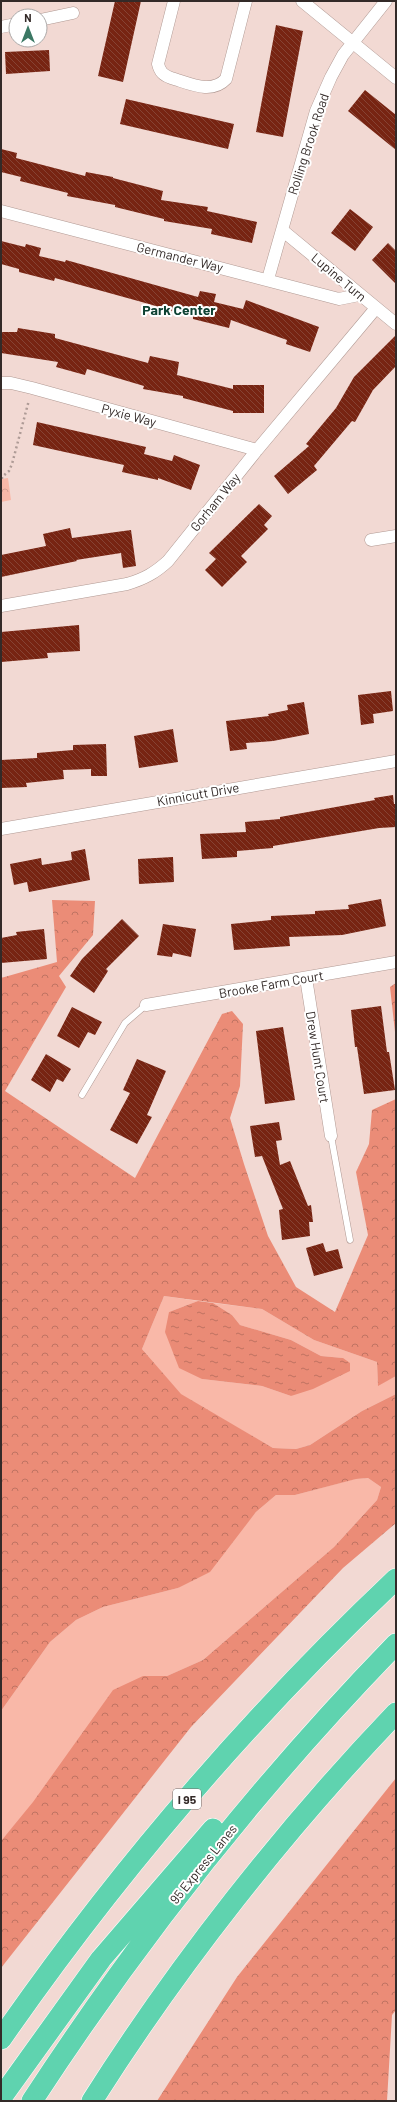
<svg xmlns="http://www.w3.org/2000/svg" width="397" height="2102" font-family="Barlow,sans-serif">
	<defs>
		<pattern id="forest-crowns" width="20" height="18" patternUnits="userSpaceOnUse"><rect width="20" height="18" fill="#eb8c77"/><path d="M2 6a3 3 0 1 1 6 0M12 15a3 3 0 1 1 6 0" fill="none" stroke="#bf7362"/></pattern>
		<pattern id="park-crowns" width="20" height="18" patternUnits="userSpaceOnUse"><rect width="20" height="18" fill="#f9b8a8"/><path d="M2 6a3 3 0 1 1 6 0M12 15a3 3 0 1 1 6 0" fill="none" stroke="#d69e91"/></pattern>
		<pattern id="water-ripples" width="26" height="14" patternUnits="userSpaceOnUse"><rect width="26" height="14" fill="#ea8b76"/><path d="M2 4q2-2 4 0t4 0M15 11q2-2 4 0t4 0" fill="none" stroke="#be7261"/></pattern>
		<pattern id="building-back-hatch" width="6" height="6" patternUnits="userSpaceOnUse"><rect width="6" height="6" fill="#772412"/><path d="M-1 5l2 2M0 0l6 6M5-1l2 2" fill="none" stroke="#864334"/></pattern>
	</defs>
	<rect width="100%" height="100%" fill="#f2d9d3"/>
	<path fill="#f9b8a8" d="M164,1296l34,5 -29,11 33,67 60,7 29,10 52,-38 -22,-2 -30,-16 -51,-15 -8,-10 -19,-12 49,6 52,31 63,22 1,23 18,-9v18l-34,17 -52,34 -14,4 -23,-1 -93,-54 -38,-45z
		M368,1478l13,9 -4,13 -43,47 -131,113 -36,16h-24l-142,165v-130l49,-69 26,-22 27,-13 75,-19 54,-47 24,-29 20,-17h19l60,-16z"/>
	<path fill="url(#forest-crowns)" d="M52,900l43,1 -2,34 -34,41 7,11 -61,104 130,87 87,-164 10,-3 11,13 -3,62 -10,32 14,46 24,72 28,51 39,25 33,-77 -12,-63 13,-28 3,-34 24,-11v277l-18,10 -1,-24 -63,-22 -52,-31 -98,-13 -22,53 39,45 92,54 23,1 14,-4 52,-34 34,-17v129l-53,45 -152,159 -190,241v-127l32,-39 80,-112 30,-14h24l36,-16 131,-113 43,-47 4,-13 -13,-9 -12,1 -61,16h-19l-20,17 -46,60 -32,16 -75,19 -27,13 -26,22 -49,69v-733l56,-16z
		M396,983v58l-6,-54z
		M396,1778v232l-4,5 -5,86h-230l80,-124z"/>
	<path fill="url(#park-crowns)" d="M8,478l3,22 -10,2v-23z"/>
	<path fill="url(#water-ripples)" d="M198,1301l15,2 19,12 8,10 51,15 30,16 22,2 7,5v8l-37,18 -22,7 -29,-10 -60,-7 -23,-11 -14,-36 4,-20z"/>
	<path fill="url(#building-back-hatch)" d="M115,1h26l-18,81 -25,-6z
		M276,25l27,6 -20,106 -27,-5z
		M49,50l1,21 -44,3 -1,-22z
		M365,90l31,25v35l-48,-39z
		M126,99l108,25 -6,25 -108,-25z
		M1,149l16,4 -1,5 69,18 1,-4 27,5v1l50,13 -2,9 47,7 -1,4 50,11 -5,21 -41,-9 1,-5 -48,-8v-2l-49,-12v-2l-48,-9 1,-3 -48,-12 1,-4 -20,-5z
		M350,209l23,18 -18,24 -24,-18z
		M1,241l24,6 1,-3 15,4 -2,8 26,6 1,-2 132,37 2,-6 16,3 -2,8 29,7 3,-9 73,27 -9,25 -24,-8 1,-4 -56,-20 -2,8 -36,-9v-2l-44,-13 -94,-26 -1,3 -35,-9v-3l-18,-5z
		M388,243l8,8v33l-24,-24z
		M18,328l37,6v4l93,25 2,-7 29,6 -2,13 56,14v-4h31v28h-31v-2l-50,-13v-2l-40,-7 1,-3 -57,-17 -2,6 -29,-8 2,-5 -57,-9v-21h16z
		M396,335v31l-23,24 -18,32 -3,-1 -38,45 3,4 -29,24 -14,-18 35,-30 -3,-2 30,-36 18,-31z
		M37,422l109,25 -2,7 28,7 2,-6 26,10 -9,25 -33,-12v2l-36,-8 2,-7 -91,-20z
		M259,504l13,12 -8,9 4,4 -27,27 6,6 -25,25 -17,-17 11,-11 -7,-6z
		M70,528l2,10 59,-8 5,36 -13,2 -2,-15 -45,7 1,1 -76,16v-22l45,-9 -3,-12z
		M79,625l1,26 -33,2 1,5 -47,4v-30z
		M391,691l2,20 -20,3 1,9 -13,2 -3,-30z
		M304,702l5,32 -36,7 -27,2 1,6 -17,2 -4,-30 43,-5 -1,-2 20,-4 -1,-5z
		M173,729l5,33 -39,6 -5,-32z
		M106,744l1,32h-16v-7l-28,1 1,9 -38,4 1,4 -26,1v-28l36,-2v-5l36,-3v-5z
		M393,795l1,9h2v23l-17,1 -106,18v2l-36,3v6l-35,2 -2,-25 46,-2 -1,-10 35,-3v-2l95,-17 -1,-2z
		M85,849l5,31 -61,12 -2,-10 -13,3 -4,-21 31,-6 1,7 30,-5 -1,-8z
		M173,857l1,25 -35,2 -1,-25z
		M381,899l5,27 -44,9 -53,2 1,9 -56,4 -3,-26 40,-4v-4l44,-2v-3l34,-2 -1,-4z
		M122,919l17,17 -33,33 2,2 -14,22 -24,-17 12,-17z
		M163,924l33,5 -5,28 -18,-4 -1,4 -15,-2z
		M44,929l3,30 -46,4v-25l16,-3 -1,-3z
		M381,1006l6,46h2l6,38 -31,4 -7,-47h-2l-4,-37z
		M72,1007l30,15 -7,13 -7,-3 -9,16 -22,-12z
		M283,1027l12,73 -30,4 -9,-73z
		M46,1054l25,15 -8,13 -6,-3 -7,13 -19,-12z
		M137,1059l29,12 -19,44 5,2 -15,27 -27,-14 20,-37 -7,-3z
		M279,1122l3,18 -6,1 4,24 10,-4 18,45 3,-1 2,17h-4l1,14 -28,4 -3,-30 4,-1 -21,-53 -7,1 -5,-31z
		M323,1243l3,9 12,-3 5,19 -29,8 -8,-28z"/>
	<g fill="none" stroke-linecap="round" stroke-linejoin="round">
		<defs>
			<path id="service" d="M82,1095l43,-72 21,-18
				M331,1136l19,104"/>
			<path id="minor" d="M174,1l-16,63c2,8 5,11 13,14 18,5 40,17 55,1l20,-78
				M302,1l94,77
				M40,20l33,-7
				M1,27l15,-3
				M1,211l338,88 20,-4
				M282,230l114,94
				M268,279l48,-168 15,-34 12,-22 43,-54
				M1,383h10l21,5 225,62
				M371,540l25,-4
				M1,606l126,-22c17,-5 28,-11 41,-23l89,-111 119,-142
				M1,829l395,-68
				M306,978l25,158
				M146,1005l250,-43"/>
			<path id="motorway" d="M1,2039c116,-167 248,-321 395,-460
				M1,2098l100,-139 112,-130
				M32,2101c107,-164 228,-317 364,-457
				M92,2101c86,-136 193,-272 304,-388"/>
		</defs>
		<use href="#service" stroke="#b09993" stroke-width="7"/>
		<use href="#minor" stroke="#b09993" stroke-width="13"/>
		<use href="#motorway" stroke="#fff" stroke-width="22"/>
		<path stroke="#ae9b96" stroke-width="2.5" stroke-dasharray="2 3" stroke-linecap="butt" d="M2,479v-2l7,-6 3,-7 17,-64"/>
		<use href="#service" stroke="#fff" stroke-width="6"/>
		<use href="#minor" stroke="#fff" stroke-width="12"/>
		<use href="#motorway" stroke="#5fd3af" stroke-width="21"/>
	</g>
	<g text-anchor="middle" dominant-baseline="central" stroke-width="4" stroke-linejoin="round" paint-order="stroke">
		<rect fill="#fff" stroke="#706a68" stroke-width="1" x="173" y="1789" width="28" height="20" rx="3"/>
		<g font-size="12" font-weight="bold" fill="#332a28">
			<text x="187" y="1799">I 95</text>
		</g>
		<g font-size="13" fill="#332a28" stroke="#fff">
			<text transform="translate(308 144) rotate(-72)">Rolling Brook Road</text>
			<text transform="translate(180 257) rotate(14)">Germander Way</text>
			<text transform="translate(339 277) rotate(40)">Lupine Turn</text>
			<text transform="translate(129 415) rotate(15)">Pyxie Way</text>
			<text transform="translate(215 502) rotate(-51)">Gorham Way</text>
			<text transform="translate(198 794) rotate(-10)">Kinnicutt Drive</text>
			<text transform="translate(271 984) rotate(-10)">Brooke Farm Court</text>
			<text transform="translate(318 1057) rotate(81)">Drew Hunt Court</text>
			<text transform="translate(203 1864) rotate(-51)">95 Express Lanes</text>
		</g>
		<g font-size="14" font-weight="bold" fill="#0d4233" stroke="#fff">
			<text x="179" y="309">Park Center</text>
		</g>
	</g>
	<rect width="397" height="2102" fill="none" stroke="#332a28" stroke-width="4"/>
	<g transform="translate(28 28)"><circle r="19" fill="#ffffff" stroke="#adaaa9"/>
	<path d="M0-3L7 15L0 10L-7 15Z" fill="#3b7864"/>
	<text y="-6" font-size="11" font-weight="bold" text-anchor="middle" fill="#332a28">N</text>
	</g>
</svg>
